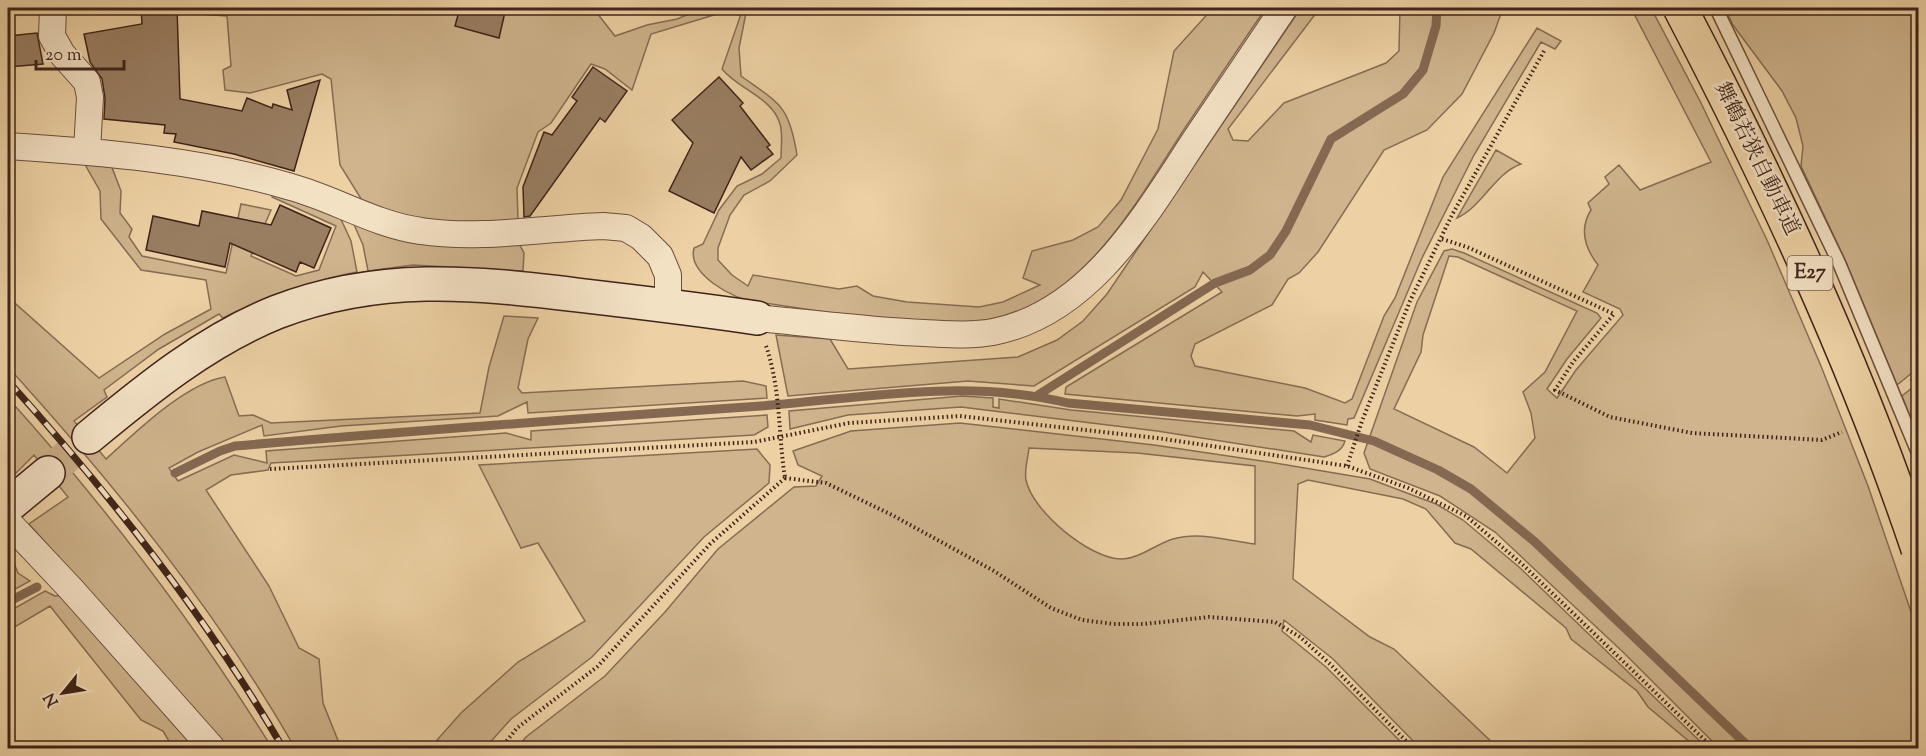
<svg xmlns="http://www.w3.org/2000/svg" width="1926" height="756" font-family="'Sorts Mill Goudy','Noto Serif JP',serif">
	<rect width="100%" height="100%" fill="#edd1a4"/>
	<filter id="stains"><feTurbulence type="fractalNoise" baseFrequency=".00333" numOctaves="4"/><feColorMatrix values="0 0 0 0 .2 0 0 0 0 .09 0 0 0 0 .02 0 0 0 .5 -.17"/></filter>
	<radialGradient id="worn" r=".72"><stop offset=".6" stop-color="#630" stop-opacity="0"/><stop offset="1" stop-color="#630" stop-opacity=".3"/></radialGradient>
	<path fill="#cfb48d" stroke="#876c54" stroke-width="1.5" fill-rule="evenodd" d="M200,8h393l22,28 32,-11 30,-6 27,-11h43l-8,40 2,28c39,28 48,29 56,79l-27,26 -26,14 -14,20 -12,33v12l14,15 16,11 5,-11 86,14 18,-3 16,10 34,6 72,5 24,-5 37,-17 -17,-7 9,-27 41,-11 25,-13 23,-27 37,-71 16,-78 39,-43h53c-27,39 -54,80 -81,120 -48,73 -103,178 -199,192 -70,10 -160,-9 -230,-18 -22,-2 -69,-28 -62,-54l9,-4 16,-34 18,-24 25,-12 19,-16c0,-11 2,-24 -1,-34 -7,-26 -42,-35 -58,-55l18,-52 -3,-9 -86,26 -19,56 -27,-21 -14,-5 -40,59 -13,9 -21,56 1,32 -13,2 -87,-1 -55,-19 -23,-37 -9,-86 -9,-5 -72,19 -25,-3 -2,-20 8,-4 -4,-50 -27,-2z
		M1301,8h19l-92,121 5,11 15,1 36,-38 102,-40 13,-12 1,-43h103l-9,25 -32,61 -35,36 -43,20 -66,102 -19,21 -11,6 -16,26 -77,39 -4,12 4,10 110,22 40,15 7,-4 32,-83 11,-18 48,-121 94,-149 24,13 -6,8 -14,-7 -67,113 -52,103 -68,160 -6,1 -1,6 -32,-5v-6l-18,2 -232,-22 1,-7 156,-95 -19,-20 -8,15 -161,99 -66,-5 -180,15 -12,-61 54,4 18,30 170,-12 39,-17 26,-19 24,-27z
		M1631,8h20l49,93 67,139 54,126 47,120 50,146v116h-199l-95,-95 -129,-121 -55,-36 -70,-27 -6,-16 53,-151 27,-51 8,-2 12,4 133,60 4,5 -34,41 -20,30 10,9 19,-28 47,-55 -3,-6 -37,-17 15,-27c-14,-18 -19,-36 -7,-55l-3,-7 21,-19 -4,-7 14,-12 21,25 71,-28zM1449,256l9,1 119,54 -32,61 -22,20 8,21 4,25 -28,35 -33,-26 -80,-38 27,-57 2,-17z
		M1725,8h193v360l-21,17 -52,-125 -44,-94 2,-20 -7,-28 -14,-27 -49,-66z
		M1496,150l25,14c-26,9 -39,43 -64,54z
		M83,161l28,4 10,26 -1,22 12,16 -3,8 13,19 84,17 15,-69 30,6 -20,46 45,20 23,-6 17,-44 -64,-29v-5l67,23 12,26 6,31c-48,9 -90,25 -134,46l-4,-4 -60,35 -55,41 3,7 -33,24 32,38c30,-27 80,-76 119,-82l14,39 14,-1 18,8 209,-10 9,-46 15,-51 34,2 -10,21 -10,49 4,5 221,-12 23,5 1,12 -239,15 -1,-11 -29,14 -157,10 -77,10 -2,-11 -64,27 -29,16 9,13 56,-26 33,8 -1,-12 240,-18 25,7v-9l236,-16 1,12 -14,8 -483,28 -3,7 -37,5 -25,15 63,96 30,62 20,11 4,44 18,45h-46c-80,-139 -180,-263 -287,-381v-70l91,81 66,-44 46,-25 -5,-29 -65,-10 -40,-51 -1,-28z
		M352,220l165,20 7,13 -1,18 -110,-6 -45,6 -5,-26z
		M1918,383v54l-16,-41z
		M962,396l31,2v9l6,1v-9l72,11 223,21 17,11 2,-7 32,6c-3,10 -11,13 -21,16l-167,-26 -196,-24 -113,8 -58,14 -1,-18z
		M8,398c98,109 187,226 264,350h-44l-199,-224 39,-27 -34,-42 -26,26z
		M960,423l194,22 121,18 95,16 66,25 27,16 56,47 188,181h-10l-49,-41 -11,-16 -66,-52 -5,-11 -95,-79 -16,-6 -29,-34 -23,-10 -95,-19 -10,4 -5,95 77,58 24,12 104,99h-78l-87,-89 -49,-39 -2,11 44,36 81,81h-890l9,-11 79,-61 60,-64 53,-63 76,-62 22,-1 6,-10 -24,-11 -5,-14 58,-20zM1029,448l108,5 118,13v78c-28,-3 -54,-13 -82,-5 -17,5 -34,20 -52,20 -31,0 -89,-48 -95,-79 -2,-9 2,-22 3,-32z
		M757,449l13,16 -1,18 -65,54 -112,120 -81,62 -26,29h-55l31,-35 57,-51 67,-41 -47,-78 -17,5 -42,-83z
		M8,548l10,25 12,8 -22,12z
		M45,591l10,5 9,-1 138,153h-29l-10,-17 -22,-11 -91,-114 -42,25v-19z"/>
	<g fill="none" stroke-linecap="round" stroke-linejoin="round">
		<path stroke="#846851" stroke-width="9" d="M1038,395l177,-112 35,-13 20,-15 16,-24 45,-92 72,-45 20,-24 13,-44 1,-18
			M175,473l45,-22 15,-5c175,-15 351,-28 526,-40 103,-8 205,-28 307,-3l242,22 64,16 64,29 33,19 64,53 215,206
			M8,602l29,-15"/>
	</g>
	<path fill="#997e62" stroke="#3f241a" stroke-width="1.5" d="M141,8h36l3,91 62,12 5,-13 25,10 1,-4 19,6 -5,-20 33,-10 -26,91 -60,-17 -60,-12 2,-8 -12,-1 1,-8 -61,-6 1,-21 -3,-19 -12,-17 -6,-28 58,-10z
		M460,8h27l18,4 -6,26 -44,-12z
		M37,33l6,31 -35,3v-31z
		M593,67l34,24 -22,31 -5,-4 -70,98 -6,1 -1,-30 21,-55 8,3 25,-34 -5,-4z
		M719,77l24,26 -3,3 30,39 -3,2 6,7 -22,16 -10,-13 -27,56 -45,-22 24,-48 -21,-23z
		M280,205l51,23 -17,40 -14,-6 -4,10 -66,-29 -5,24 -79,-17 7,-34 46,10 3,-15 69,14z"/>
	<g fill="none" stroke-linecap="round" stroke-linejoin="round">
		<path stroke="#caae88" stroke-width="33" stroke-dasharray="33 16" stroke-linecap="butt" d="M48,473l41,-36"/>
		<defs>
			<path id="lane" d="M1716,8l123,255 79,190"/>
			<path id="street" d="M53,8l-1,28 10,18 25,28 3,15 -3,54
				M8,146c94,6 192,14 283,41 44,12 85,38 130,44 57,9 124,-3 182,-5l23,2 15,9 19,19 8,19v30
				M757,318c55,5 111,13 167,15 23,1 46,3 69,-1 97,-19 152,-116 202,-192 30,-44 59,-88 89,-132
				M8,522l63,67 141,159"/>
			<path id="secondary" d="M89,437c58,-48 118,-97 188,-125 102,-39 195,-30 300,-17 60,7 120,14 180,23
				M8,506l40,-33"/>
		</defs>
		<use href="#lane" stroke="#6a4f3c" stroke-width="15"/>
		<use href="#street" stroke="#6a4f3c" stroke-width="28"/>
		<use href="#secondary" stroke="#3f241a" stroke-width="36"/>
		<path stroke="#3f241a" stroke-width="4" stroke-dasharray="1.5 3" stroke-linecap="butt" d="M1442,239l25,8 147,67 -41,48 -18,28 55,27 82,16 130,7 20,-8
			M766,346c15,43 12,88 19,132
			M1911,381l7,-6
			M1347,466l15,-45 48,-120 42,-86 92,-164
			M270,469l484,-27 95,-19 111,-7 197,22 190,28 61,22 58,28 56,48 191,184
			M785,478l41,5 66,32 102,56 57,37 31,12 32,4h30l65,-7 66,5 25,15 29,26 84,85
			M501,748l16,-20 80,-61 113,-123 75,-66"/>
		<use href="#lane" stroke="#f3e1c4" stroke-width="12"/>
		<use href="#street" stroke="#f3e1c4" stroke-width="26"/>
		<use href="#secondary" stroke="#f3e1c4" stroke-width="33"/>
		<defs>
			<path id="rail" d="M8,381c103,114 198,235 275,367"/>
		</defs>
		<use href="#rail" stroke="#3f241a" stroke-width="7"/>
		<use href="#rail" stroke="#f3e1c4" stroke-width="4.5" stroke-dasharray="14" stroke-linecap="butt"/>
		<defs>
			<path id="highway-bridge" d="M1680,8c91,174 175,354 238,541"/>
		</defs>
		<use href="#highway-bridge" stroke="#3f241a" stroke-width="36" stroke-linecap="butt"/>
		<use href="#highway-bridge" stroke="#edd1a4" stroke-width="33"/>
	</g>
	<g text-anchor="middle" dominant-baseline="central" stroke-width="5" stroke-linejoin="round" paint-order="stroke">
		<rect fill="#f3e1c4" stroke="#755d4d" stroke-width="1.5" x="1787.5" y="256" width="45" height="34" rx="4.5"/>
		<g font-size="20" font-weight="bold" fill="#3f241a">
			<text x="1810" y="273">E27</text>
		</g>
		<g font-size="21" fill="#3f241a" stroke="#f3e1c4">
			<text transform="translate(1756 159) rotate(64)">舞鶴若狭自動車道</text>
		</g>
	</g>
	<rect width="1926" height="756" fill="none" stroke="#edd1a4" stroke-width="30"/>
	<rect x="9" y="9" width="1908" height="738" fill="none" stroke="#3f241a" stroke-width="3"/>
	<rect x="15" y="15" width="1896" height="726" fill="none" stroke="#3f241a" stroke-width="1.5"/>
	<g transform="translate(63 693) rotate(240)" stroke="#f3e1c4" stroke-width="4.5" paint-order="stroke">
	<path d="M0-4.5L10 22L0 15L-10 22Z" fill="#3f241a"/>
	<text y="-9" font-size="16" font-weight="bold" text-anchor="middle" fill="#3f241a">N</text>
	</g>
	<path d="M36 60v9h88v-9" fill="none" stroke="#3f241a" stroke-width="3"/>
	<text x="45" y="60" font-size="18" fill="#3f241a" stroke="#f3e1c4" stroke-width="4.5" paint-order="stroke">20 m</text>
	<rect width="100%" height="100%" filter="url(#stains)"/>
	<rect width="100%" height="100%" fill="url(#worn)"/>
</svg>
